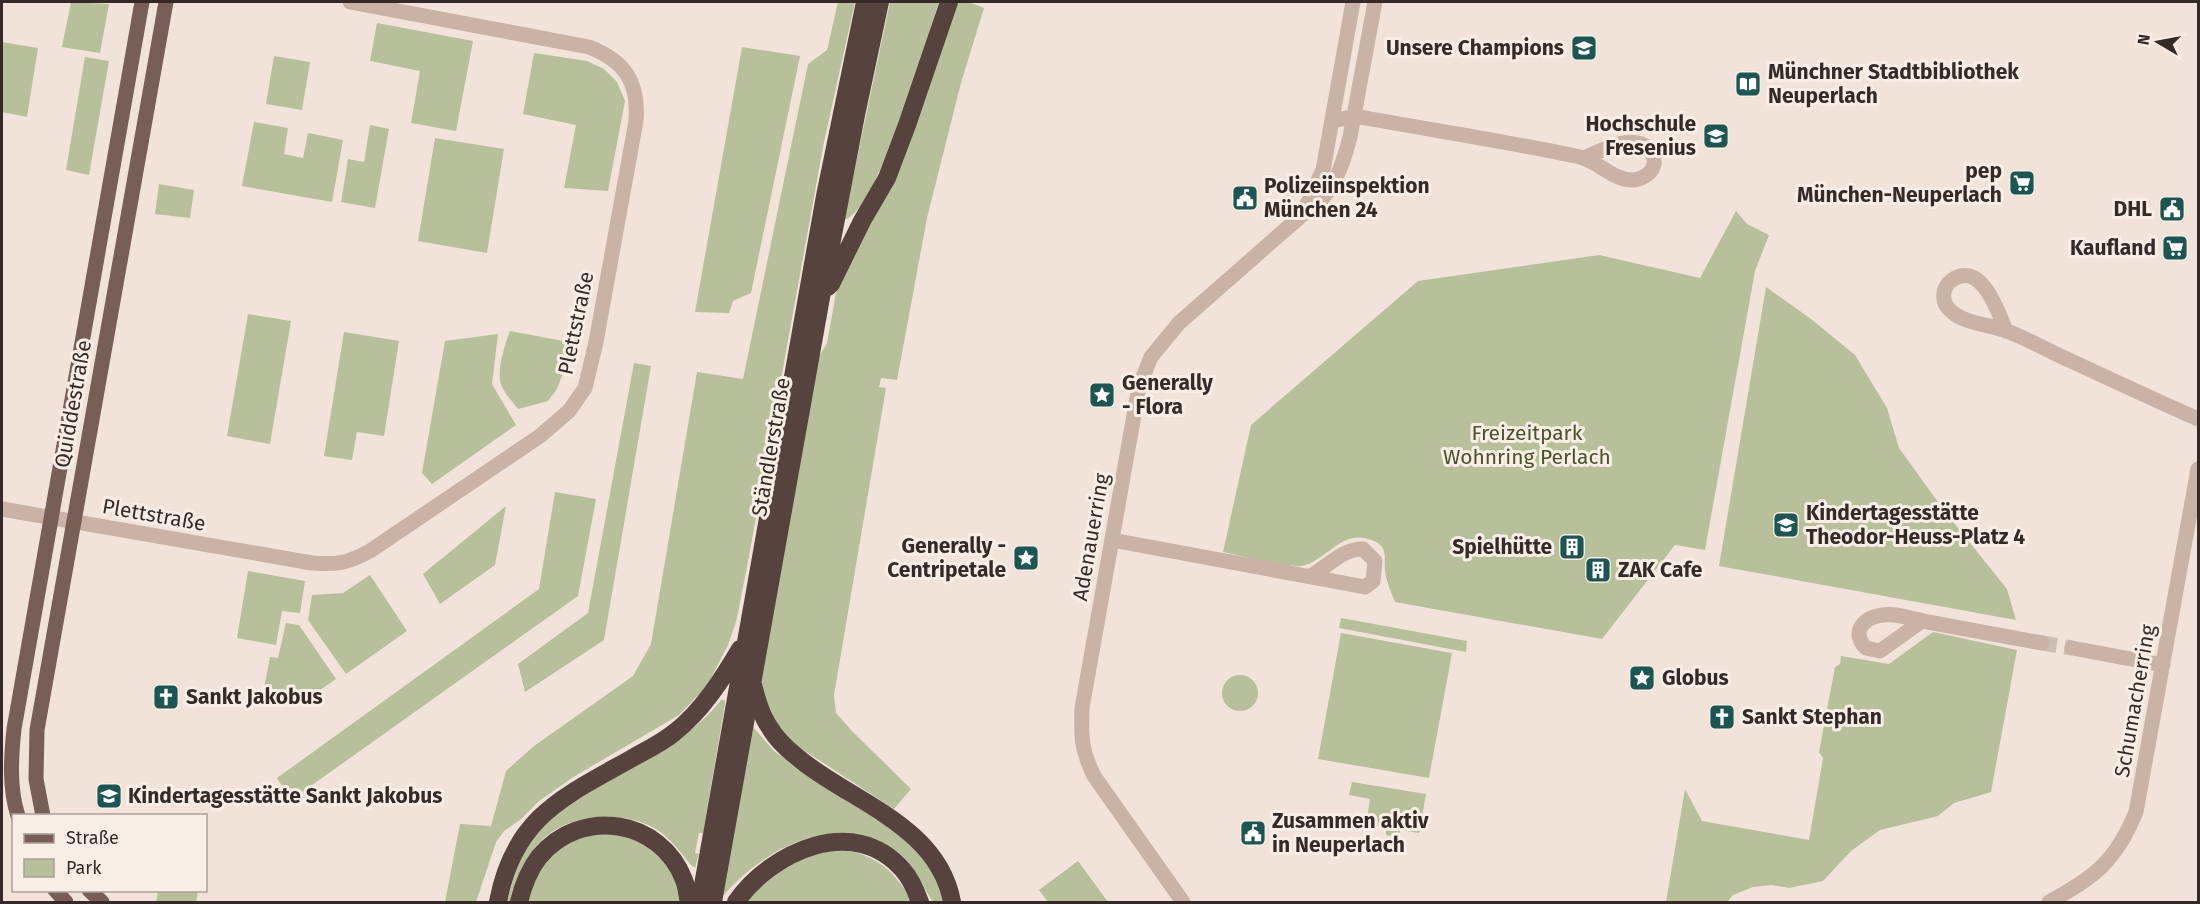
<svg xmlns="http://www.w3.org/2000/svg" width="2200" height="904" font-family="'Fira Sans',sans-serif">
	<rect width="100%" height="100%" fill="#f1e3d9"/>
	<path fill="#b7c09a" d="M71,2l38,2 -9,49 -38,-6z
		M838,2h17l-31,140 -77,425 -11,55 -8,23 -21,41 -28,29 -104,61 -36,25 -19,19 -16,11 -8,11 -20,60h-31l15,-78 31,2 15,-55 28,-25 99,-70 18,-32 46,-272 46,7 65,-315 19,-14z
		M890,2h49c-12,36 -61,211 -95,218z
		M957,2h11l16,6 -23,75 -34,135 -30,162 -16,-2 -2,9 7,1 -52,307 2,18 16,18 59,58 -17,20 -109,-71 -22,-39 -2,-20 56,-319 10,-17 9,-50z
		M377,23l96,18 -17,90 -45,-8 9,-52 -50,-10z
		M2,42l36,6 -11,69 -25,-5z
		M742,47l58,9 -49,237 -18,8 -4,12 -34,-1z
		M534,53l53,8 17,8 13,13 8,19 -17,90 -44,-3 12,-63 -53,-11z
		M274,56l36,6 -8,48 -36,-6z
		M85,57l24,4 -20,114 -23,-5z
		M254,122l34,6 -4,26 19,4 5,-25 35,7 -11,62 -90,-16z
		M370,125l19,4 -14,79 -34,-6 7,-43 16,3z
		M435,138l69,11 -17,104 -69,-12z
		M159,184l35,6 -4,28 -35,-4z
		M1736,211l11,13 22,11 -14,36 -50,279 -30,-5 -73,94 -207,-37c-4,-10 -9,-21 -10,-32 -1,-5 1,-13 -1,-18 -1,-7 -7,-10 -13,-12 -29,-12 -44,21 -70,26 -12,2 -63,-11 -78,-14l28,-127 167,-144 181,-26 101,23z
		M1766,287l45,32 44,36 32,53 12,40 47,65 61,76 9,31 -297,-54z
		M248,314l43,7 -21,123 -43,-8z
		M510,331l64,12 -17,46 -9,12 -30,8c-6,-8 -17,-19 -18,-29 -2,-14 5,-36 10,-49z
		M344,332l55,9 -15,95 -27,-4 -5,28 -28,-4z
		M498,334l-6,50 24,41 -84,59 -10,-11 23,-132z
		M634,363l17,3 -47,274 -79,52 -7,-28 70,-51z
		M555,492l41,7 -18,97 -287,204 -14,-22 262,-189z
		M506,506l-11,59 -55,39 -17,-30z
		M248,571l57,10 -5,32 -18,-2 -6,34 -39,-7z
		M370,575l37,56 -61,43 -38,-54 4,-25 31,-2z
		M1341,618l126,23 -1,11 -127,-24z
		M286,623l13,2 37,54 -36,25 -12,-13 -24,-3 6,-31 8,1z
		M1933,632l84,18 -26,142 -37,11 -16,13 -58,14 -29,21 -28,30 -34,7 -17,-3 -19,2 -20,8 -6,7h-61l19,-113 17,32 107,19 14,-82 -4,-6 16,-85 5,-3 1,-8 48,8z
		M1341,633l111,20 -23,125 -111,-19z
		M1222 693a18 18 0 1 1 36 0a18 18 0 1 1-36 0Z
		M722,699l3,2v3l-22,129h-4l-4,20 4,1 -4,14c-5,-3 -8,-8 -12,-13 -9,-11 -19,-22 -31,-28 -36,-19 -95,-13 -119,24 -9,15 -15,35 -22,51h-4c7,-26 14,-52 33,-74 10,-11 24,-19 36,-27 50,-33 108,-54 146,-102z
		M752,726l23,26 110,72 32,25 21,32 7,21h-12c-11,-17 -20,-40 -38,-52 -61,-39 -129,-3 -171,45h-2z
		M1352,782l74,12 -7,39 -18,-3 -4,7 -11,-2v-7l-20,-4 4,-25 -21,-4z
		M596,833l34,2 41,28 13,39h-158c8,-21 20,-50 43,-60 9,-4 18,-6 27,-9z
		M842,850c34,4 55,23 70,52h-172l52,-39 25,-10z
		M1078,861l30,41h-60l-9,-12z
		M158,891v-1l40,1 -2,11h-40z"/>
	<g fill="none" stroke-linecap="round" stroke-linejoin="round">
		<path stroke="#cbbeb5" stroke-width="15" stroke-dasharray="15 8" stroke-linecap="butt" d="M2042,643l30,5"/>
		<path stroke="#c9b2a6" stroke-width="15" d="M1333,121l22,-5c75,14 151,25 225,41 19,5 34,24 54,23 8,-1 19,-7 20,-16 1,-5 -2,-13 -6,-16 -17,-15 -47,3 -64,10
			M1303,213l20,-43 30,-168
			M2006,331c-8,-20 -25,-71 -54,-51 -11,8 -11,23 -1,31 14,13 38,13 56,20 21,8 41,20 62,29 43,20 86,40 129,59
			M2,509l310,54c25,2 36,0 58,-12l170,-115 29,-25 16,-23 11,-46 40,-221c3,-39 -11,-60 -47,-74l-239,-45
			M1112,540l253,47 8,-6 2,-20 -12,-12c-19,-1 -35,17 -52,27
			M1922,621l-42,30 -14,-3c-16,-16 -2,-31 17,-33 13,-2 32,4 45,7 38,7 76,14 114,21
			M2072,648l91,17
			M1183,902l-89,-126c-13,-27 -13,-39 -12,-68l57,-321 12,-30 28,-34 123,-108c29,-16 40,-46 48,-78l25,-135
			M2049,902c45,-24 67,-41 87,-90l62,-343"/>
		<path stroke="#775f58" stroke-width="15" d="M18,816c-9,-28 -7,-58 -4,-87l128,-727
			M43,816l-7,-37 1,-49 129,-728
			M55,890l11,12
			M89,890l13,12"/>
		<path stroke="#56433e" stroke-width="18" d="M828,287l3,-3 31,-63 25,-43 20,-53 42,-123
			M753,685c4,15 8,30 17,43 9,15 23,26 36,36 53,40 133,65 146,138
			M498,902c16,-87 68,-106 138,-146 13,-7 27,-14 39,-24 27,-21 48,-54 65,-83
			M519,902c4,-16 10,-32 20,-45 42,-51 122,-38 145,23 3,7 3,15 5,22
			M700,902l125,-706 40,-194
			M713,902l109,-610 34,-177 24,-113
			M736,902c35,-50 118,-89 167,-32 8,9 13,21 17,32"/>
	</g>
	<defs>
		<symbol id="school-square" viewBox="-11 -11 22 22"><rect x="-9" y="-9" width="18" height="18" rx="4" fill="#1d5553" stroke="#f9eee5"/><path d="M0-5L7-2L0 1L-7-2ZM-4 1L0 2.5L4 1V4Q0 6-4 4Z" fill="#fff"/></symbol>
		<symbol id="library-square" viewBox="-11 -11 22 22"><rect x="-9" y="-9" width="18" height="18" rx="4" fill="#1d5553" stroke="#f9eee5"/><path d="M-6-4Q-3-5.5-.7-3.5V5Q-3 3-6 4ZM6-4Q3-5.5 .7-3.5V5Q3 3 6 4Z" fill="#fff"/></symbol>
		<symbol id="supermarket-square" viewBox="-11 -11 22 22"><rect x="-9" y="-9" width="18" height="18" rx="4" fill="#1d5553" stroke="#f9eee5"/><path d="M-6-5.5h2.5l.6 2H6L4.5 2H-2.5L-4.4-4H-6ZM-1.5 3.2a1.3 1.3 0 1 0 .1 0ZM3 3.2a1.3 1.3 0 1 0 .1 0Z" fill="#fff"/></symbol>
		<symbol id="civic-square" viewBox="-11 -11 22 22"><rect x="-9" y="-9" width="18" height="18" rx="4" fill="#1d5553" stroke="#f9eee5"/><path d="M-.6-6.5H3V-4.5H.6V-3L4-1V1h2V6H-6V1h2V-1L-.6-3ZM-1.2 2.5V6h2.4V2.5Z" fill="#fff"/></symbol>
		<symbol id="sight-square" viewBox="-11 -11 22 22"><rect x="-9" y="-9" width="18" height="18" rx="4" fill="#1d5553" stroke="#f9eee5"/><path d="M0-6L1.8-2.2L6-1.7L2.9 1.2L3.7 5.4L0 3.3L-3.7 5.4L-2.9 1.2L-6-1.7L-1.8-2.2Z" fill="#fff"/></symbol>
		<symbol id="building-square" viewBox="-11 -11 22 22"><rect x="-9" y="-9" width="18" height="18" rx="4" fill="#1d5553" stroke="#f9eee5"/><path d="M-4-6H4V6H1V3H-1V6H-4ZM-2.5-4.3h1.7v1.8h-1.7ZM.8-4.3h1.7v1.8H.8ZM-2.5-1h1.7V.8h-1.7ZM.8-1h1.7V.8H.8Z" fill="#fff"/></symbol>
		<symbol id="church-square" viewBox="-11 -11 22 22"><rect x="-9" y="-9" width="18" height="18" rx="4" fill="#1d5553" stroke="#f9eee5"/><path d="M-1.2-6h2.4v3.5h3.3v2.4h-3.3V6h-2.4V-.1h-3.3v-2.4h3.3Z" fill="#fff"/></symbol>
	</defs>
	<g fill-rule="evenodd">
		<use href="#school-square" x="1569" y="33" width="30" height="30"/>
		<use href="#library-square" x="1733" y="69" width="30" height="30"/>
		<use href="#school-square" x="1701" y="121" width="30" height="30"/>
		<use href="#supermarket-square" x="2007" y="168" width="30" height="30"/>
		<use href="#civic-square" x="1230" y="183" width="30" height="30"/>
		<use href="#civic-square" x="2157" y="194" width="30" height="30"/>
		<use href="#supermarket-square" x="2160" y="233" width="30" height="30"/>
		<use href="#sight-square" x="1087" y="380" width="30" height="30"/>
		<use href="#school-square" x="1771" y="510" width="30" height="30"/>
		<use href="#building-square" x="1557" y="532" width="30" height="30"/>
		<use href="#sight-square" x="1011" y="543" width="30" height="30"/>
		<use href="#building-square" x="1583" y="555" width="30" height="30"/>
		<use href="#sight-square" x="1627" y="663" width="30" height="30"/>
		<use href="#church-square" x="151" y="682" width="30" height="30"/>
		<use href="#church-square" x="1707" y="702" width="30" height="30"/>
		<use href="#school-square" x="94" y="781" width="30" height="30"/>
		<use href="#civic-square" x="1238" y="818" width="30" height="30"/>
	</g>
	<g text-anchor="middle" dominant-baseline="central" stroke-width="6" stroke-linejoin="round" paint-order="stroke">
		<g font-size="21" font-weight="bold" fill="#352a27" stroke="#f9eee5" text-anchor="start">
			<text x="1564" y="48" text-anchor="end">Unsere Champions</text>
			<text x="1768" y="72">Münchner Stadtbibliothek<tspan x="1768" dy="24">Neuperlach</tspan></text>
			<text x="1696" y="124" text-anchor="end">Hochschule<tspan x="1696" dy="24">Fresenius</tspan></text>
			<text x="2002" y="171" text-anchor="end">pep<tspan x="2002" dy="24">München-Neuperlach</tspan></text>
			<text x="1264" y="186">Polizeiinspektion<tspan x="1264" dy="24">München 24</tspan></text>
			<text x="2152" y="209" text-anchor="end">DHL</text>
			<text x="2156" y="248" text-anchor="end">Kaufland</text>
			<text x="1122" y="383">Generally<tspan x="1122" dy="24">- Flora</tspan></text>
			<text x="1806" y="513">Kindertagesstätte<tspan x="1806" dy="24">Theodor-Heuss-Platz 4</tspan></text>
			<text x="1006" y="546" text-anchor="end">Generally -<tspan x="1006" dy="24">Centripetale</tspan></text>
			<text x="1552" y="547" text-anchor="end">Spielhütte</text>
			<text x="1618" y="570">ZAK Cafe</text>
			<text x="1662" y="678">Globus</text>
			<text x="186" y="697">Sankt Jakobus</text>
			<text x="1742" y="717">Sankt Stephan</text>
			<text x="128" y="796">Kindertagesstätte Sankt Jakobus</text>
			<text x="1272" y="821">Zusammen aktiv<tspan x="1272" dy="24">in Neuperlach</tspan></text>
		</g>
		<g font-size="21" fill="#352a27" stroke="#f9eee5">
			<text transform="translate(576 323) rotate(-78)">Plettstraße</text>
			<text transform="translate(73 404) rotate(-80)">Quiddestraße</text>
			<text transform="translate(771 447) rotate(-80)">Ständlerstraße</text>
			<text transform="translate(154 515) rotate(10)">Plettstraße</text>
			<text transform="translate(1091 537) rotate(-80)">Adenauerring</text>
			<text transform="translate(2135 701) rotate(-80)">Schumacherring</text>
		</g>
		<g font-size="21" fill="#48532b" stroke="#f9eee5">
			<text x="1527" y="433">Freizeitpark<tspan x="1527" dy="24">Wohnring Perlach</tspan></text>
		</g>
	</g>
	<rect width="2200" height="904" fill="none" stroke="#352a27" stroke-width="6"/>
	<rect x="12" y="814" width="195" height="78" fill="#f9eee5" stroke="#aba099" stroke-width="1.5"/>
	<rect x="24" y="834" width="30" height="9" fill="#775f58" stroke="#aba099" stroke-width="1.5"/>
	<text x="66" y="844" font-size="18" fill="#352a27">Straße</text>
	<rect x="24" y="859" width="30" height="18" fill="#b7c09a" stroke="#aba099" stroke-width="1.5"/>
	<text x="66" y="874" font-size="18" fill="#352a27">Park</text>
	<g transform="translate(2158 42) rotate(280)" stroke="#f9eee5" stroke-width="4.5" paint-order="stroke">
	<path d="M0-4.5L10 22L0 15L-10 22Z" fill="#352a27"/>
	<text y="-9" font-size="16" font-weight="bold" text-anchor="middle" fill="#352a27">N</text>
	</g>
</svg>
